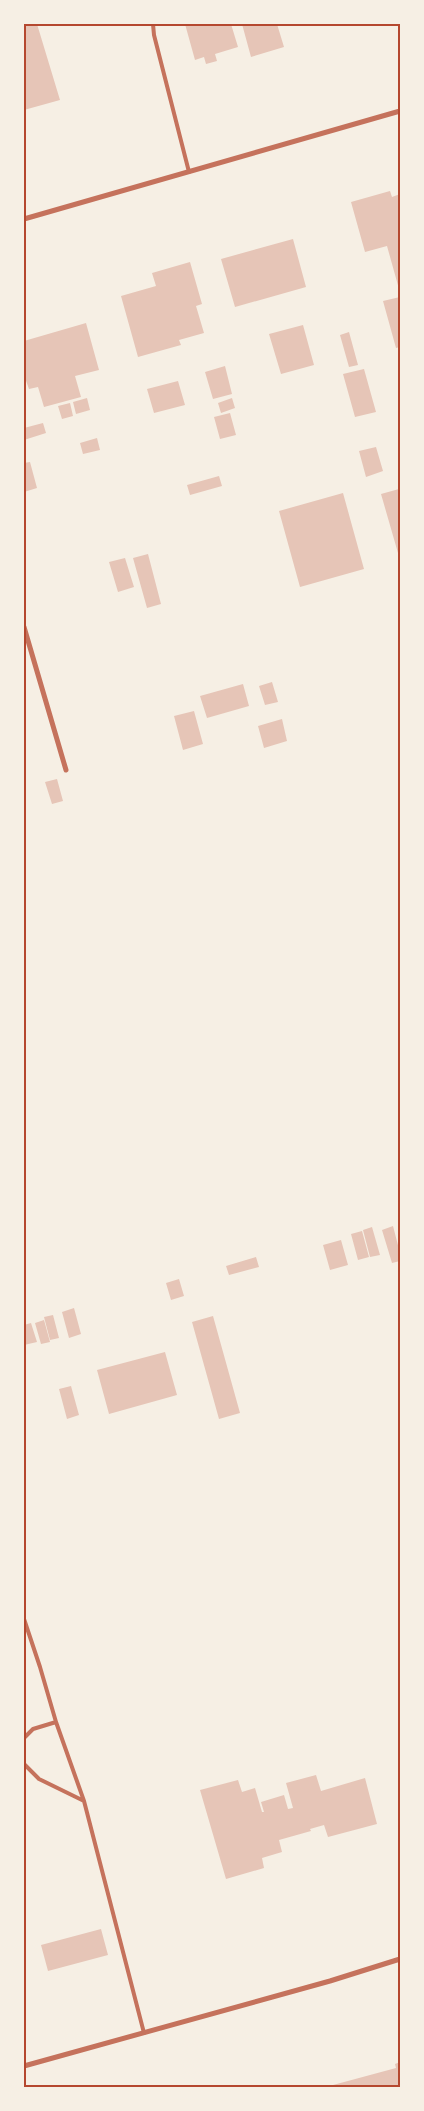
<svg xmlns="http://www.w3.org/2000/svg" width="424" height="2111" font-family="Manrope,sans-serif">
	<rect width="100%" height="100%" fill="#f6efe4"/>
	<path fill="#e6c5b7" d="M24,24h13l23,76 -36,10z
		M185,24h46l7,23 -23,7 2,7 -11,3 -2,-7 -9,3z
		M242,24h35l7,23 -33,10z
		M390,191l2,6 8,-3v95h-1l-12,-43 -22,6 -14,-50z
		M293,239l13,48 -71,20 -14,-48z
		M190,262l12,42 -6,2 8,27 -25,7 2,5 -43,12 -17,-61 35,-10 -4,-13z
		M400,297v50l-4,1 -13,-47z
		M86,323l13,47 -24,6 6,21 -37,10 -6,-20 -9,2 -5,-14v-34z
		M303,325l11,40 -33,9 -12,-40z
		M349,332l9,33 -9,2 -9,-32z
		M225,366l7,28 -19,5 -8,-27z
		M364,369l12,43 -21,5 -12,-43z
		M178,381l7,24 -31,8 -7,-24z
		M87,398l3,12 -14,4 -3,-12z
		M232,398l3,10 -14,5 -3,-10z
		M70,403l3,13 -11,3 -4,-13z
		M230,413l6,22 -16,4 -6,-22z
		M43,423l3,10 -22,7v-12z
		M97,438l3,12 -17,4 -3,-11z
		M376,447l7,24 -17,6 -7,-26z
		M30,462l7,26 -13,4v-29z
		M219,476l3,10 -32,9 -3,-10z
		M399,489l1,63 -2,1 -17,-59z
		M343,493l21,76 -64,18 -21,-76z
		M148,554l13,50 -14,4 -14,-50z
		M125,558l9,29 -16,5 -9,-30z
		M272,682l6,20 -13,3 -6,-19z
		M243,684l6,22 -42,12 -7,-22z
		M194,711l9,33 -20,6 -9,-34z
		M282,719l5,22 -23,7 -6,-22z
		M57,779l6,22 -11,3 -7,-22z
		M393,1226l7,27v8l-8,2 -10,-33z
		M372,1227l8,28 -10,2 -7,-27z
		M362,1231l7,26 -11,3 -7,-26z
		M341,1240l7,25 -18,5 -7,-25z
		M256,1257l3,10 -30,8 -3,-9z
		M179,1279l5,17 -13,4 -5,-17z
		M74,1308l7,26 -12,4 -7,-26z
		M53,1315l6,23 -9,2 -6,-23z
		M213,1316l27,97 -21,6 -27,-97z
		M44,1320l6,22 -9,2 -6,-21z
		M31,1323l6,19 -13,3v-20z
		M165,1352l12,43 -68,19 -12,-44z
		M71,1386l8,29 -12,4 -8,-30z
		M316,1775l5,16 44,-13 12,46 -49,13 -4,-12 -14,4 1,2 -32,9 3,12 -20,6 2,10 -38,11 -26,-89 38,-10 4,12 13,-4 7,24h2l-3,-10 23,-7 4,14 5,-1 -7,-25z
		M101,1929l7,26 -60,16 -7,-26z
		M400,2062v25h-66l-1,-2 63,-17 -1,-4z"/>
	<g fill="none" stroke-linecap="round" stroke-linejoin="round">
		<path stroke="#c5725c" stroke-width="4" d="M153,24l1,11 35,137
			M24,1619l16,48 16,55
			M24,1738l9,-9 23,-7 28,79 60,232
			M24,1764l15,15 45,22"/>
		<path stroke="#c5725c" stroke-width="5" d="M24,219l376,-108
			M24,627l42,143
			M24,2066l306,-85 70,-22"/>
	</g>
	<rect width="424" height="2111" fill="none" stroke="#f6efe4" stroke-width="50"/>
	<rect x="25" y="25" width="374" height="2061" fill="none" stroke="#b5482f" stroke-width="2"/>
</svg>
